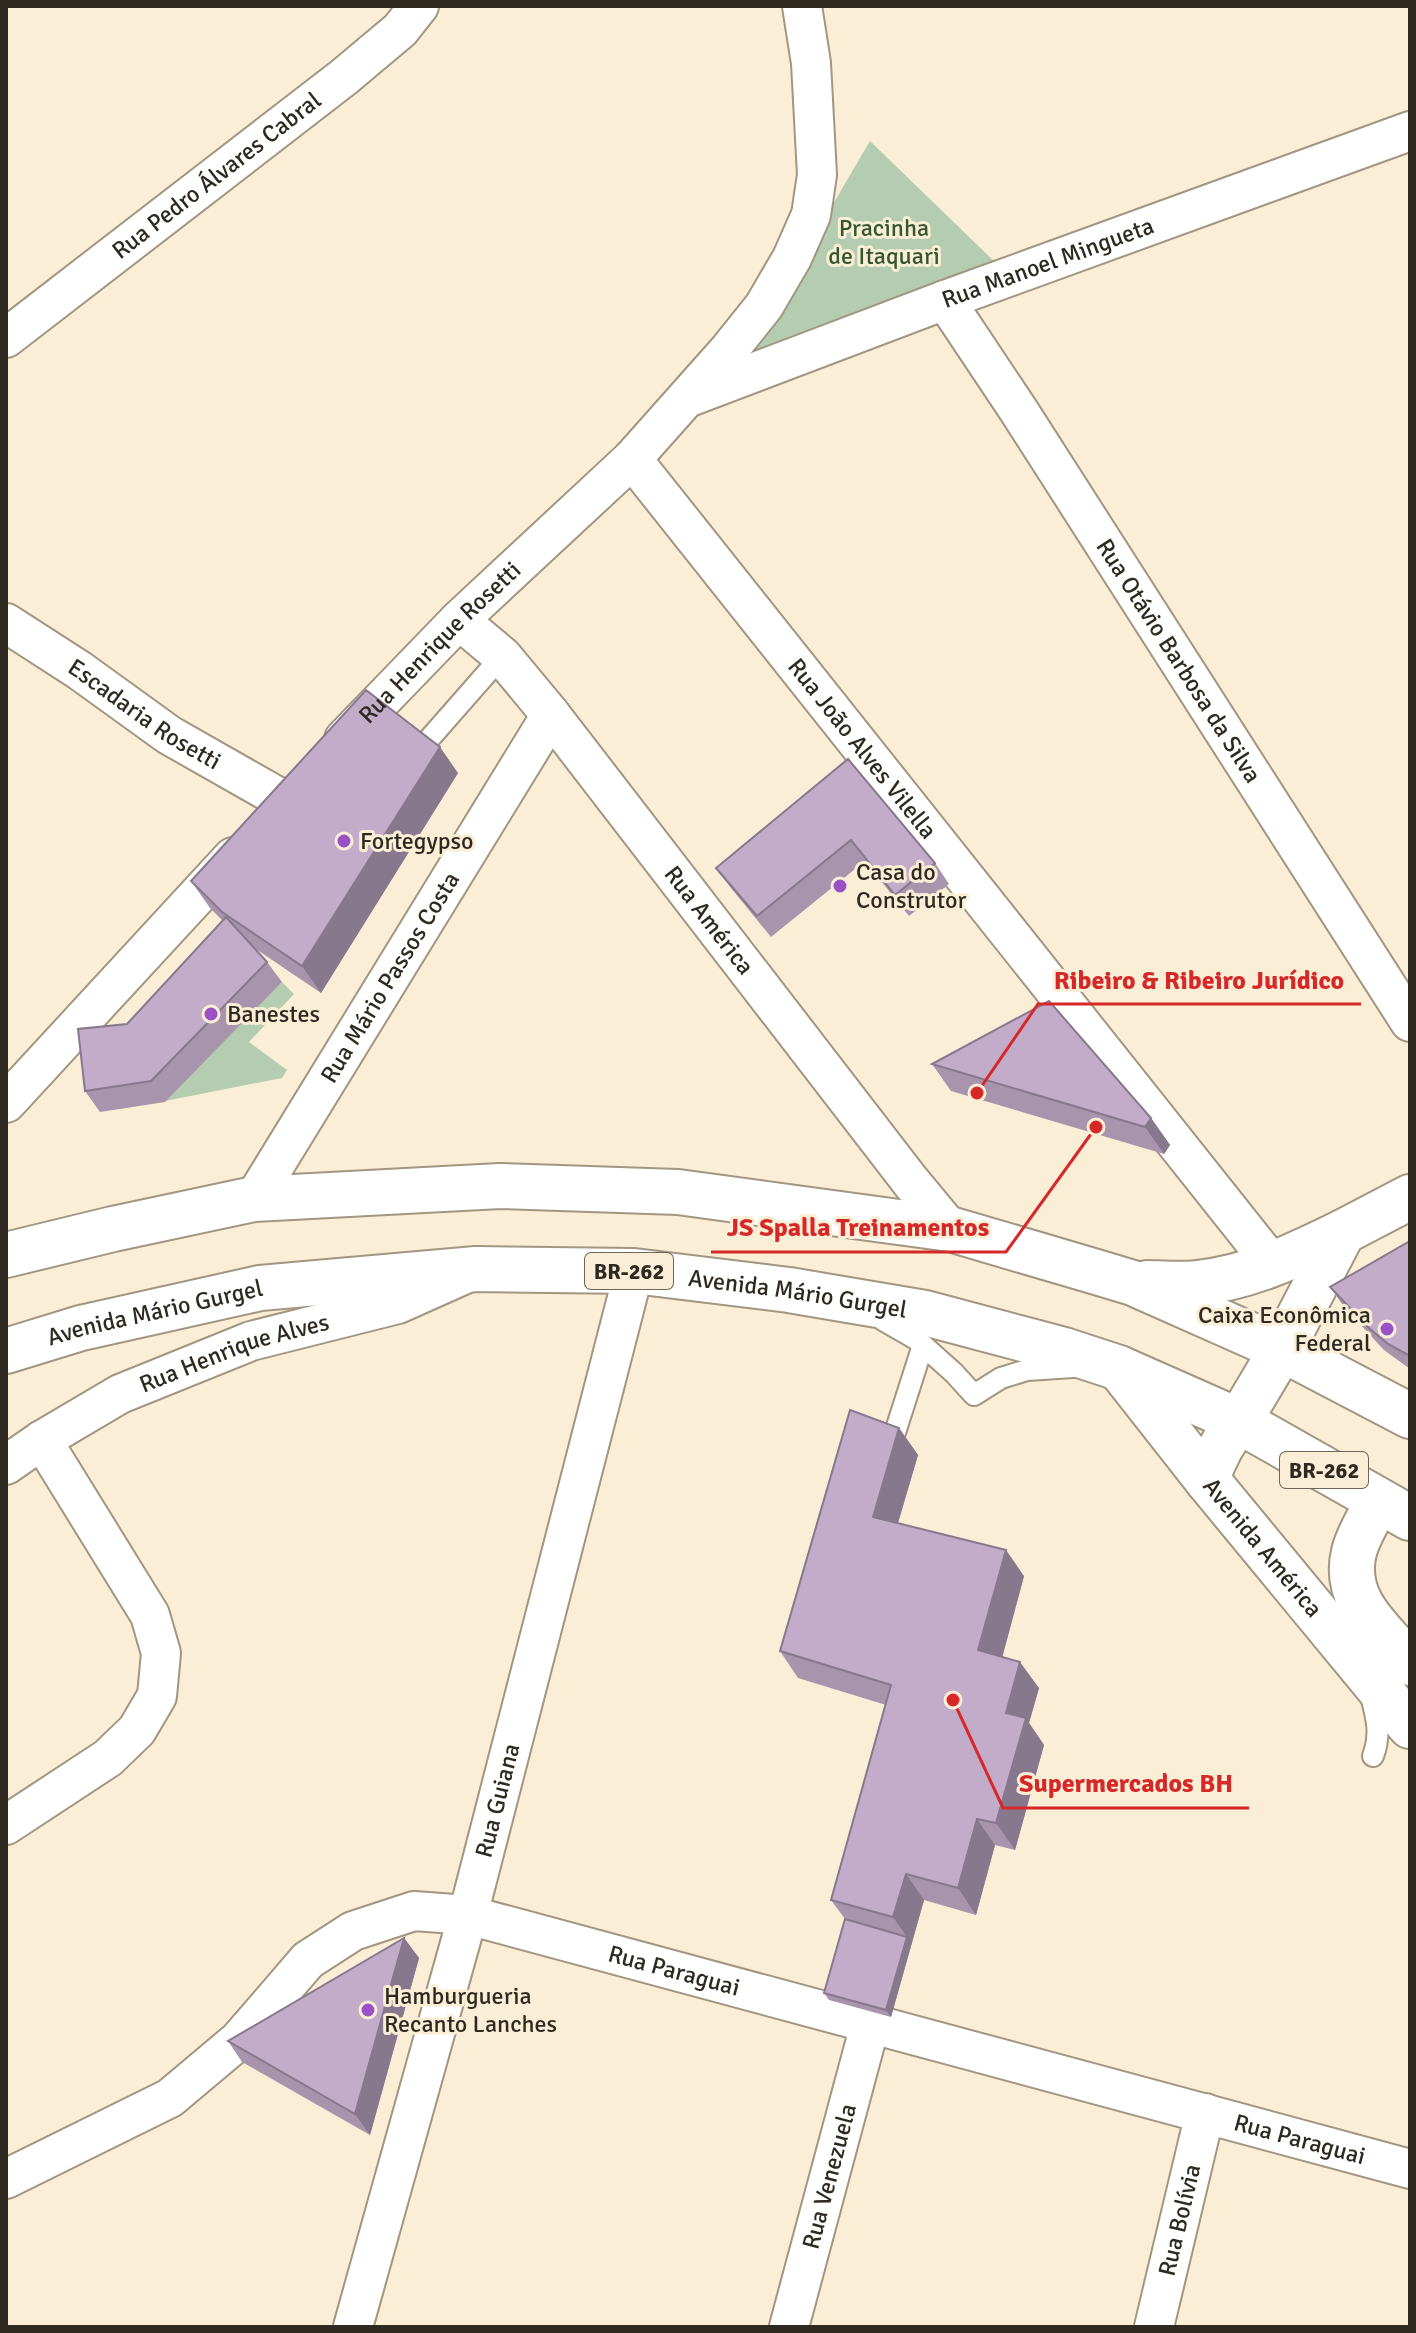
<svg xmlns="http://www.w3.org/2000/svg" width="1416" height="2333" font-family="Signika,sans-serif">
	<rect width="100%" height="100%" fill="#fbeed7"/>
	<path fill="#b4ccb0" d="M870,141l129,125 -260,98z
		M282,982l12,12 -45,48 38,28 -5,8 -117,23z"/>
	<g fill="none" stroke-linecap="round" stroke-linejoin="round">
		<defs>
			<path id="lane" d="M423,746l79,-90
				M883,1320l33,19 38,34 20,22 27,-17 26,-8 46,-3
				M891,1445l32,-100
				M1371,1696c6,22 10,39 2,60"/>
			<g id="street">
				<path id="s1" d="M945,300l74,111 391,611"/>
				<path id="s2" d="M6,338l338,-261 56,-47 19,-24"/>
				<path id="s3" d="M692,396l253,-96 465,-169"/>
				<path id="s4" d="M632,459l641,806"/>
				<path id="s5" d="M459,620l43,36 49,59 360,467 39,47"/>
				<path id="s6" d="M6,623l73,47 90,65 116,66"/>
				<path id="s7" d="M344,739l115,-119 173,-161 96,-108 36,-45 28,-48 19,-43 6,-40 -6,-112 -9,-57"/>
				<path d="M6,1103l227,-246"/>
				<path id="s8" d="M254,1199l297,-484"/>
				<path id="s9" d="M6,1465l36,-25 78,-46 131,-53 147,-37 65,-29"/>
				<path d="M6,1825l102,-67 29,-28 20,-34 4,-43 -11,-38 -108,-175"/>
				<path id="s10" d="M6,2179l164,-81 69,-58 69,-80 45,-29 61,-20 54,4 942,254"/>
				<path id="s11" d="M353,2327l115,-412 166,-644"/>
				<path id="s12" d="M789,2327l81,-302"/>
				<path id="s13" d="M1154,2327l51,-214"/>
			</g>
			<g id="secondary">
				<path id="s14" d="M1119,1368l88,112 203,246"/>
				<path d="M1239,1421l43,-72 61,-117 67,-35"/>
				<path d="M1378,1501c-8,16 -20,34 -24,51 -12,48 27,78 56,111"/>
			</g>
			<g id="primary">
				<path d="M6,1255l107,-26 141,-30 246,-13 178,6 272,37 143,42 40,12 149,66 128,67"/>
				<path d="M1147,1283c16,0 33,2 50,0 52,-5 99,-28 146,-51"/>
				<path id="s15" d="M6,1351l75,-23 179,-40 216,-19 158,2 155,19 136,23 139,37 55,18 120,53 171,97"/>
				<path d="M1207,1480c7,-23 16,-40 32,-59"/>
			</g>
		</defs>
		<use href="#lane" stroke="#a29681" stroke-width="24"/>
		<use href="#street" stroke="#a29681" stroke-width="42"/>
		<use href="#secondary" stroke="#a29681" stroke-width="48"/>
		<use href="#primary" stroke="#a29681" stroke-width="48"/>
		<use href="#lane" stroke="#fff" stroke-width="20"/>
		<use href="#street" stroke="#fff" stroke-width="38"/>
		<use href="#secondary" stroke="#fff" stroke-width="44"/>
		<use href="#primary" stroke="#fff" stroke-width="44"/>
	</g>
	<path fill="#a894ad" d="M848,759l87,104 14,21 -40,32 -44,-55 -94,76 -40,-49 -15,-20z
		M458,773l-137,220 -68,-46 14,15 15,20 -117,120 -65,10 -15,-21 42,-67 96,-103 -13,-13 -19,-27z
		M932,1064l219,54 19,27 -6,9 -213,-63z
		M1410,1241v128l-26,-19 -39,-42 -15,-21z
		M899,1428l19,27 -20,68 126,53 -22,81 37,31 -10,35 15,22 -29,105 -20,-5 -19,70 -52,-15 -33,117 -62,-17 -5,-7 21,-74 -14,-19 55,-195 -88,-27 -18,-27z
		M404,1938l15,20 -49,177 -128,-73 -14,-21z"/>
	<path fill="#88788d" d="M440,747l18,26 -137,220 -19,-27z
		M1151,1118l19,27 -6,9 -19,-27z
		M899,1428l19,27 -26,88 -19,-26z
		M1006,1550l18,26 -27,101 -19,-27z
		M1020,1662l19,26 -10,35 15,22 -29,105 -19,-27 10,-110z
		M977,1819l18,26 -19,70 -18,-27z
		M906,1874l18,26 -33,117 -5,-7 21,-73 -14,-20z
		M404,1938l15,20 -49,177 -15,-21z"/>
	<path fill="#c3acc9" stroke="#88788d" stroke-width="2" d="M366,690l74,57 -138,219 -80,-54 -31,-31z
		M848,759l87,104 -40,32 -44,-55 -94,76 -41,-48z
		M226,917l41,45 -116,119 -66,10 -7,-62 49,-5z
		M1049,1001l102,117 -6,9 -213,-63z
		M1410,1241v115l-22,-12 -18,-15 -40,-42z
		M850,1410l49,18 -26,89 133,33 -28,100 42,12 -14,51 20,5 -30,105 -19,-4 -19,69 -52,-14 -13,43 -62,-17 60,-215 -111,-34z
		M845,1919l62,18 -21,73 -62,-17z
		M404,1938l-49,176 -127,-73z"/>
	<g fill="#9951c5" stroke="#fbeed7" stroke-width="3">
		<circle cx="344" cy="841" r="8"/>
		<circle cx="840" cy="886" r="8"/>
		<circle cx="211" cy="1014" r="8"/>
		<circle cx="1387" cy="1329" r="8"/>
		<circle cx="368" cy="2010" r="8"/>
	</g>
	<g text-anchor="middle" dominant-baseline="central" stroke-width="6" stroke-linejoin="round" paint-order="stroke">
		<g fill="#fbeed7" stroke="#6c6558" stroke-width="2">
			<rect x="585" y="1253" width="88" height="36" rx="6"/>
			<rect x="1280" y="1452" width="88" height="36" rx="6"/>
		</g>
		<g font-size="22" font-weight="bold" fill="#2f2a21">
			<text x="629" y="1271">BR-262</text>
			<text x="1324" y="1470">BR-262</text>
		</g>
		<g font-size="24" fill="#2f2a21" stroke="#fbeed7">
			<text stroke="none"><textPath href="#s2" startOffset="266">Rua Pedro Álvares Cabral</textPath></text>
			<text stroke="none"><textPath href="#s3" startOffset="380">Rua Manoel Mingueta</textPath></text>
			<text stroke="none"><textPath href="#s7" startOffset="136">Rua Henrique Rosetti</textPath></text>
			<text stroke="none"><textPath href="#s1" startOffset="430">Rua Otávio Barbosa da Silva</textPath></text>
			<text stroke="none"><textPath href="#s6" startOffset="166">Escadaria Rosetti</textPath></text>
			<text stroke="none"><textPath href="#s4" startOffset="370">Rua João Alves Vilella</textPath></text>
			<text stroke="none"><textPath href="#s5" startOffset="392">Rua América</textPath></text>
			<text stroke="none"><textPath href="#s8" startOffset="260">Rua Mário Passos Costa</textPath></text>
			<text stroke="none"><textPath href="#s15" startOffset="802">Avenida Mário Gurgel</textPath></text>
			<text stroke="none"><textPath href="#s15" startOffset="154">Avenida Mário Gurgel</textPath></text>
			<text stroke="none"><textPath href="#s9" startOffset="256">Rua Henrique Alves</textPath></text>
			<text stroke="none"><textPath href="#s14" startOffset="230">Avenida América</textPath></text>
			<text stroke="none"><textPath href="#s11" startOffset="546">Rua Guiana</textPath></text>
			<text stroke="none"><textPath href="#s10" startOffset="764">Rua Paraguai</textPath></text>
			<text stroke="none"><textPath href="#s10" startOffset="1412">Rua Paraguai</textPath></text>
			<text stroke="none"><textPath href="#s12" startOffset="156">Rua Venezuela</textPath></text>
			<text stroke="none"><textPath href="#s13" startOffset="110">Rua Bolívia</textPath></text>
		</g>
		<g font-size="24" fill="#34572e" stroke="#fbeed7">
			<text x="884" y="228">Pracinha<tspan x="884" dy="28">de Itaquari</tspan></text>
		</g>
		<g font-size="24" fill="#2f2a21" stroke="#fbeed7" text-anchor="start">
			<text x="360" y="841">Fortegypso</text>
			<text x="856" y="872">Casa do<tspan x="856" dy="28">Construtor</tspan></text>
			<text x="227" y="1014">Banestes</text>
			<text x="1371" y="1315" text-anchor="end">Caixa Econômica<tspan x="1371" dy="28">Federal</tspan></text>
			<text x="384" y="1996">Hamburgueria<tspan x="384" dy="28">Recanto Lanches</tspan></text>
		</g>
	</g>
	<path fill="none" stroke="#d62828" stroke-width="3" d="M977 1093L1038 1004H1361M1096 1127L1006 1252H711M953 1700L1003 1808H1249"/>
	<g fill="#d62828" stroke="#fbeed7" stroke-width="3">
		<circle cx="977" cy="1093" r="8"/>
		<circle cx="1096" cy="1127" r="8"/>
		<circle cx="953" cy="1700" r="8"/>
	</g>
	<g font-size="26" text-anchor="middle" font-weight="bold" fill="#d62828" stroke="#fbeed7" stroke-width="6" stroke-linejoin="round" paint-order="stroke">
		<text x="1199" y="989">Ribeiro &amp; Ribeiro Jurídico</text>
		<text x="858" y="1236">JS Spalla Treinamentos</text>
		<text x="1126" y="1792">Supermercados BH</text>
	</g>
	<rect width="1416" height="2333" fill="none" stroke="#2f2a21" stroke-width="16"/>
</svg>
